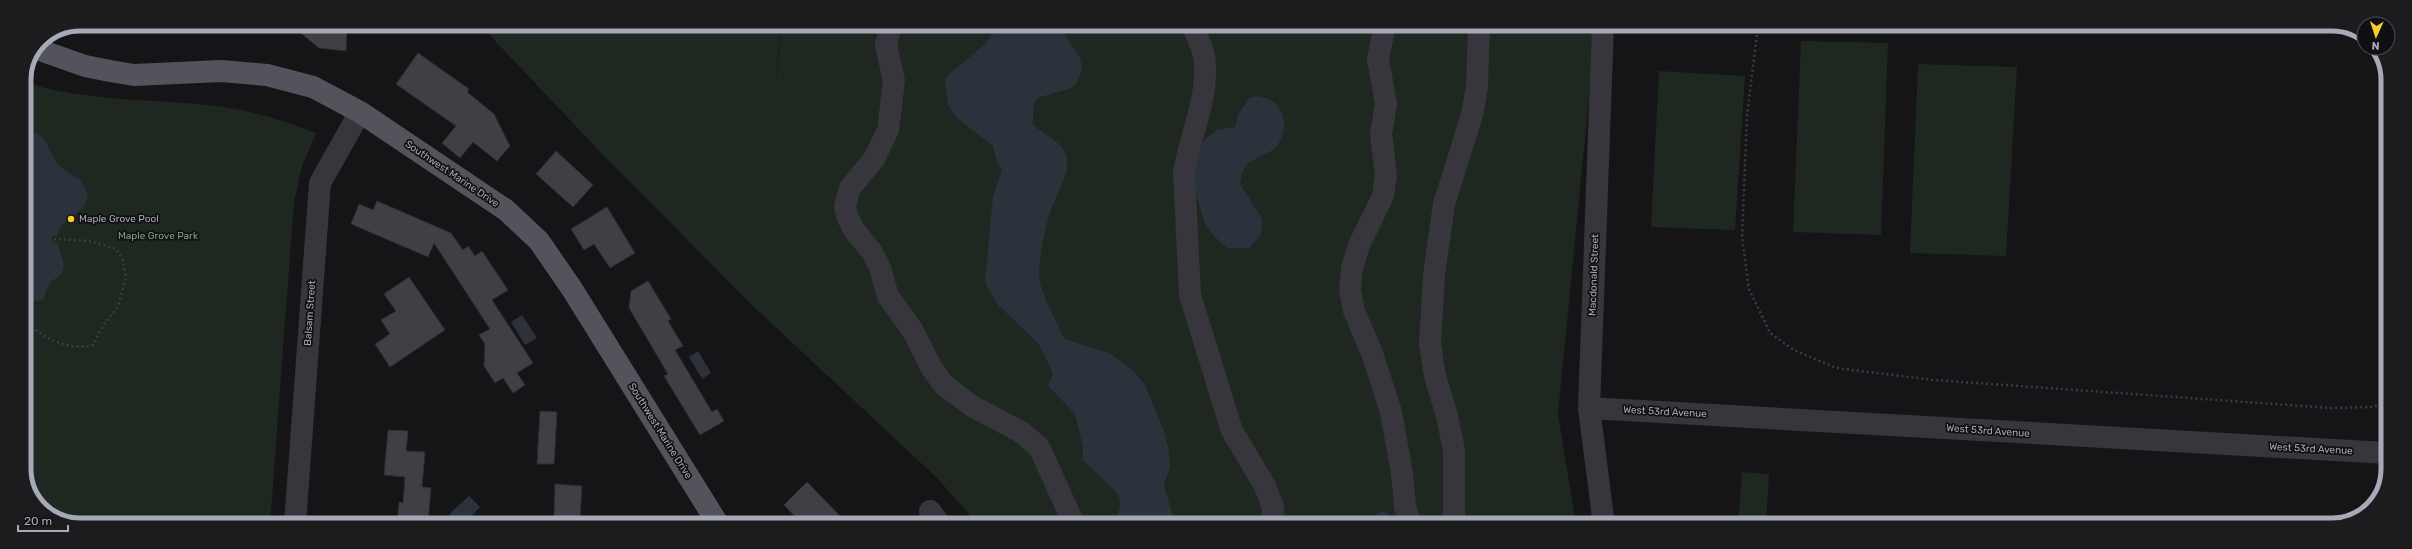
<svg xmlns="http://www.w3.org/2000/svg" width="2412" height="549" font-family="Rubik,sans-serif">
	<rect width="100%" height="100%" fill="#151517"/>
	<path fill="#1f2721" d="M479,24h302l-6,66 7,-66 814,1 -38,389 18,111 -598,-1 -41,-46 -181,-169 -152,-153z
		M1801,41l87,2 -7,192 -88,-3z
		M1918,64l99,3 -11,189 -96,-3z
		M1659,71l86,5 -10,154 -84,-3z
		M24,82c60,19 122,17 184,23 39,4 72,14 108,28l-14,33 -8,36 -24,322h-201l-31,-18 -14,-30z
		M1742,472l27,2 -3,51h-28z"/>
	<path fill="#2b323b" d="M997,24h64c6,26 36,35 11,64l-35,10 -4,8v18c9,10 30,18 33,31 6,19 -11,40 -16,58 -6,17 -10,42 -11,60 0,19 18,48 25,66l45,14 25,18 11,14 18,43 6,23 1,16 -6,18 11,39h-65c8,-11 13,-14 8,-30l-35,-34v-13l-8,-33 -27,-28 5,-12 -14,-30 -41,-39 -13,-22 8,-87 9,-26 -5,-8 -4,-16 -37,-29 -8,-12 -3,-21 2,-8 37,-31 11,-14z
		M1257,96c10,1 20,6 24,15 4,9 4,16 1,25 -7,21 -25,17 -37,31 -3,4 -4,12 -5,17l23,36 -3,16 -11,12h-22l-13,-12 -9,-12 -14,-48 8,-28 6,-9 12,-9 18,-3 3,-12 11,-17z
		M24,131c24,-1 23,20 35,34 13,14 21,7 29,30 -5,24 -24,18 -31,41h-5v7h5c6,18 14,28 -7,39l-7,17 -10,3 -9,-5v-13l5,-13 -5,-9v-40l4,-14 -4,-14z
		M522,315l15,23 -12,7 -14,-23z
		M698,351l13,22 -9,6 -13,-22z
		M469,496l11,11 -16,17 -10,-1 -3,-3 -1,-7z
		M1385,511l12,14h-25c0,-9 5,-13 13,-14z"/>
	<path fill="#3f3f44" stroke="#2f2f33" d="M290,24h57l-1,27 -27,-3z
		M418,53l51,36 -2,3 27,22 16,32 -13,15 -24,-19 -13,16 -18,-15 14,-17 -60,-42z
		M556,151l37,34 -20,22 -37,-33z
		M377,201l74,32 12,17 5,-4 7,10 7,-5 26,39 -16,10 41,63 -16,10 8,12 -12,8 -10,-15 -8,5 -11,-17 1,-22 -6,-9 11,-6 -56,-86 -6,14 -77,-33 8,-20 14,6z
		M607,207l28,46 -25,15 -16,-24 -10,6 -13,-21z
		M409,277l36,53 -55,37 -15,-23 15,-10 -9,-14 15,-9 -12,-17z
		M648,281l23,38 -3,2 15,25 -8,4 37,62 5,-3 7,12 -24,14 -36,-59 4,-2 -39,-66 2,-17z
		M540,411l17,1 -3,52h-17z
		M388,430l20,1 -2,20 19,1 -3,35 9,1 -3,36h-31l2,-22 4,1 2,-26 -21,-2z
		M807,482l41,42h-46l-18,-19z
		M555,484l27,2 -2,33 -26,-2z"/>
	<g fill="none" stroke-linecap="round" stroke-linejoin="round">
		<path stroke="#3c3d43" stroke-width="2.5" stroke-dasharray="2 3" stroke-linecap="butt" d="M1758,25l-11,91 -5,121 7,52 21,44 24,17 42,18 98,12 396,28 44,-1 13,-8
			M24,305l10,3
			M24,320c17,17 45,32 69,25l11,-21 14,-17 8,-30 -3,-17 -7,-11 -27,-8 -37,-2"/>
		<path stroke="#36363c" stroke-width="22" d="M891,24l-5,21 8,36 -6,49 -14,29 -24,29 -5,18 2,10 7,14 18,22 8,16 8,28 25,35 18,36 13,18 28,21 49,26 18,15 35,77
			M1192,25c4,10 10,21 12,31 6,40 -14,78 -20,117l6,122 42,136 33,55 8,21 -1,18
			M1385,25l-7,34 8,45 -5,30 5,41 -3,21 -24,49 -7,23 -2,22 4,21 18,42 19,59 11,61 3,34 7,18
			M1603,25l-14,383 15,117
			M1589,408l798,45
			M930,511l10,13
			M295,524l25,-341 40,-71
			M1454,525v-75l-7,-34 -12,-40 -5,-32 4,-69 10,-71 28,-89 5,-28 2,-62"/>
		<path stroke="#52535b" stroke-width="22" d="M37,49l48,17 25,5 24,4 87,-4 46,4 46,12 47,25 146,98 33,31 33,48 146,235"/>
	</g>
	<circle fill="#f7cc2d" stroke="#101012" stroke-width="1.5" cx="71" cy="219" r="4"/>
	<g text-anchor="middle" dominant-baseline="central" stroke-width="3.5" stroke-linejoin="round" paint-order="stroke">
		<g font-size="10" fill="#a6a9b7" stroke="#101012">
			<text transform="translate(452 174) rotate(34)">Southwest Marine Drive</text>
			<text transform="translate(1594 275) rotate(-88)">Macdonald Street</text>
			<text transform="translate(310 313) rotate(-86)">Balsam Street</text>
			<text transform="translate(1665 412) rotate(3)">West 53rd Avenue</text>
			<text transform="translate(660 431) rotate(58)">Southwest Marine Drive</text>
			<text transform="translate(1988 431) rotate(4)">West 53rd Avenue</text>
			<text transform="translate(2311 449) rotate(3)">West 53rd Avenue</text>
		</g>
		<g font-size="10" fill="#a6a9b7" stroke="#101012" text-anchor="start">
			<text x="79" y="219">Maple Grove Pool</text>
		</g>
		<g font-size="10" fill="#7da384" stroke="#101012">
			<text x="158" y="236">Maple Grove Park</text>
		</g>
	</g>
	<path d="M0 0H2412V549H0ZM80 31H2332A49 49 0 0 1 2381 80V469A49 49 0 0 1 2332 518H80A49 49 0 0 1 31 469V80A49 49 0 0 1 80 31Z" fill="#1c1c1f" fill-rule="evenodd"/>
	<path fill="none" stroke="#a6a9b7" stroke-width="5" d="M80 31H2332A49 49 0 0 1 2381 80V469A49 49 0 0 1 2332 518H80A49 49 0 0 1 31 469V80A49 49 0 0 1 80 31Z"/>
	<g transform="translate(2376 36) rotate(183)"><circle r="19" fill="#101012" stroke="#4c4d54"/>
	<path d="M0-3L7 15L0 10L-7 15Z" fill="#f7cc2d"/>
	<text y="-6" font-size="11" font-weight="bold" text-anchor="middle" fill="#a6a9b7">N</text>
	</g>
	<path d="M18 525v6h50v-6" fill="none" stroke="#a6a9b7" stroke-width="2"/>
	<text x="24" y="525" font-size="12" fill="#a6a9b7" stroke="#101012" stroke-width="3" paint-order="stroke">20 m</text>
</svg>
